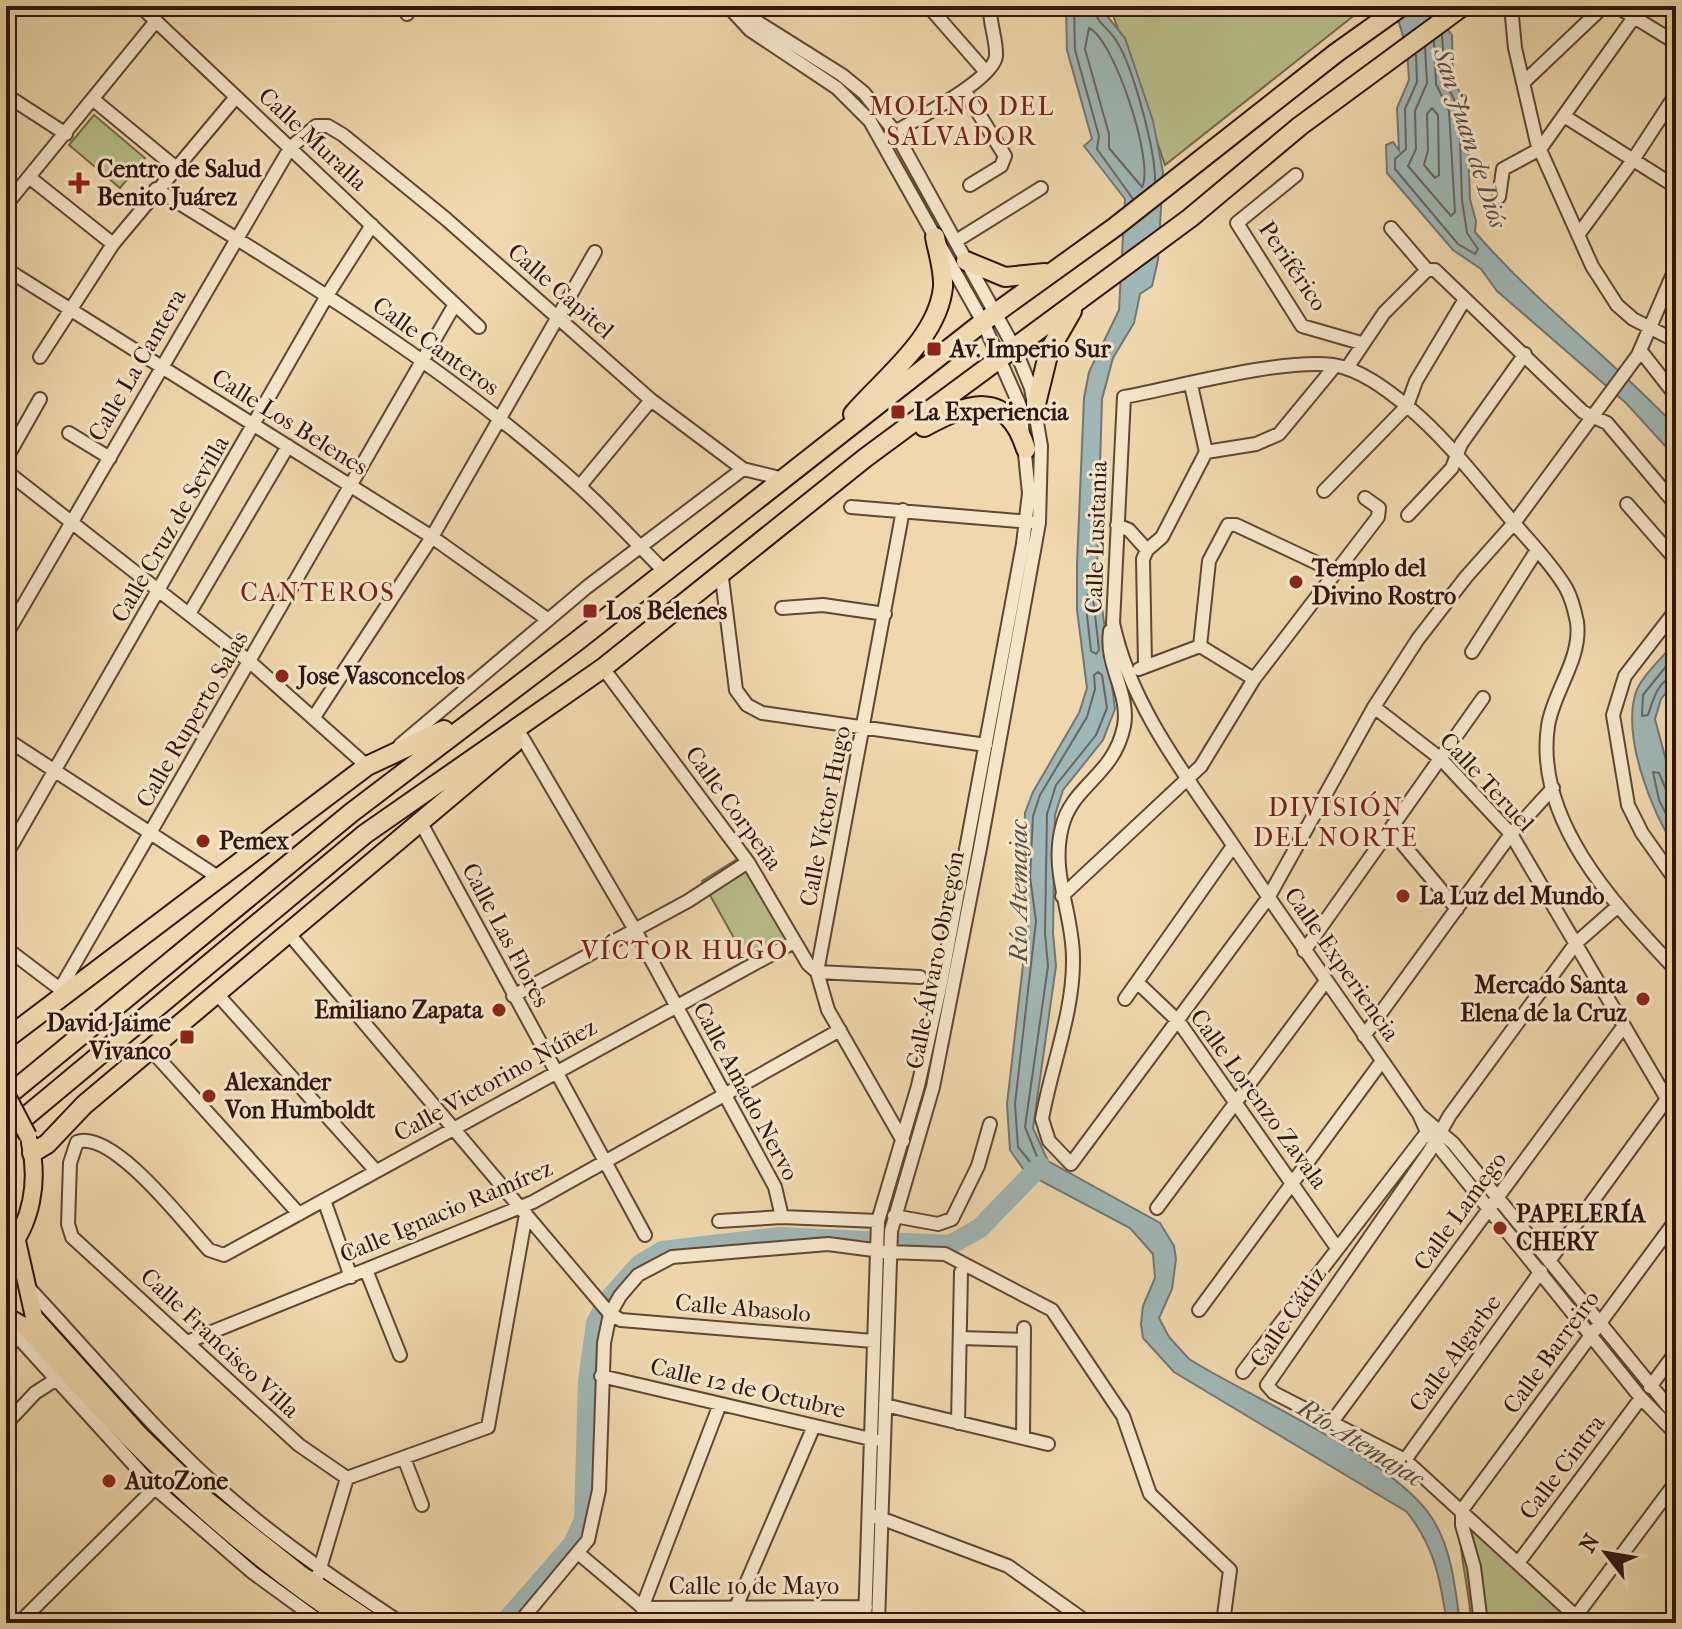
<svg xmlns="http://www.w3.org/2000/svg" width="1682" height="1629" font-family="'IM FELL French Canon',serif">
	<rect width="100%" height="100%" fill="#efd8ad"/>
	<filter id="stains"><feTurbulence type="fractalNoise" baseFrequency=".0025" numOctaves="4"/><feColorMatrix values="0 0 0 0 .2 0 0 0 0 .09 0 0 0 0 .02 0 0 0 .5 -.17"/></filter>
	<radialGradient id="worn" r=".72"><stop offset=".6" stop-color="#630" stop-opacity="0"/><stop offset="1" stop-color="#630" stop-opacity=".3"/></radialGradient>
	<path fill="#b7bf8b" stroke="#746a4c" stroke-width="2" d="M1110,6h256l-201,159z
		M94,115l51,43 -25,30 -51,-43z
		M739,858l54,91 -40,23 -51,-91z
		M1462,1510l121,113h-112c-1,-38 -16,-76 -9,-113z"/>
	<path fill="#9fb7b6" stroke="#737772" stroke-width="2" d="M1066,6h33l26,32 28,83 10,51 -5,88 -6,26 -12,8 -6,29 -21,35 -11,41 -5,169 18,141 -12,31 -40,50 -8,25 -2,118 3,33 -23,162 15,33 112,62 14,23 2,13 -4,30 -13,29 10,19 20,22c64,40 205,100 243,159 20,31 23,70 28,105h-13c-7,-45 -12,-75 -40,-111l-233,-140 -31,-34 -2,-14 2,-18 12,-28 -2,-24 -23,-26 -104,-55 -16,-23 -3,-46 21,-183 -6,-44 3,-64 8,-21 46,-79 8,-25 -10,-78v-46l7,-166 5,-26 30,-62 6,-111 -41,-53 8,-7 -25,-89z
		M1394,6h35l23,29 1,45 14,26 3,93 6,22 -1,11c61,71 137,127 201,195v31l-50,-55 -129,-112 -16,-22 -28,-19 -66,-77 -1,-28 7,-3 6,8 -2,-42 12,-28 -2,-31z
		M1676,641v39l-15,19 -6,20 21,79v51c-24,-37 -53,-109 -41,-154 5,-18 29,-39 41,-54z"/>
	<g fill="none" stroke-linecap="round" stroke-linejoin="round">
		<path stroke="#686661" stroke-width="2" d="M1074,6l1,44 24,86 -2,13 36,50
			M1093,6c2,16 17,23 24,36 16,25 39,110 38,140
			M1089,28c25,11 66,135 53,159l-33,-39v-14l-24,-85z
			M1425,47l2,36 -12,28 1,38 -8,17 43,50 4,-4 -6,-101 -13,-27 -2,-43
			M1416,55l1,27 -12,27 1,40 -11,10v10l63,75 17,10 3,-5 -11,-16 -5,-33 -3,-91 -14,-27 -3,-47
			M1432,108l6,7 1,60 -4,3 -11,-13 4,-15 -1,-36z
			M1089,594l4,3 6,53 -3,4 -5,-3 -6,-54z
			M1676,654l-33,41 -1,21 6,-1c5,-15 10,-36 28,-39
			M1098,672l4,3 5,33 -11,27 -40,50 -9,29 -2,119 3,33 -23,161 15,37 -4,5 -18,-22 -3,-43 21,-183 -6,-44 3,-61 7,-21 47,-78 8,-28 -1,-14z
			M1676,795l-9,-3 -8,-19 -6,-1 6,28 17,34"/>
		<path stroke="#9fb7b6" stroke-width="20" d="M504,1623l69,-79 11,-24 4,-139 8,-58 13,-24 30,-34 23,-14 118,-14 170,8 30,-17 60,-62"/>
		<defs>
			<path id="minor" d="M140,6l339,321
				M404,6l3,8
				M728,6l22,24 87,58 33,33 113,201 37,84 9,87 -6,51 -82,439 -23,103 -40,135 -13,402
				M1511,6l4,42 22,95 55,123 25,39 16,14 43,22
				M1616,6l60,37
				M930,8l56,64
				M738,14l18,7 86,54 22,18 31,39 120,217 16,39 10,58 -2,77 -59,325 -47,239 -42,144 -13,392
				M1523,83l81,-77
				M964,90l41,66 -4,10 -31,19
				M6,95l60,39
				M95,101l80,66
				M1564,116l112,71
				M890,135c22,-14 104,-55 106,-79 1,-16 -7,-33 -6,-50
				M1296,175l-59,48 65,103 59,17
				M29,177l84,67
				M156,189c147,90 295,181 423,297 30,27 57,57 86,86
				M1499,197l4,-28 37,-20 102,-143
				M6,205l150,-184
				M1391,228l36,42
				M1578,235l55,-75 43,-66
				M956,241l85,-53
				M6,269l426,268 115,82
				M1427,270h8l148,142 24,11 69,82
				M1640,350l36,46
				M40,357l73,-113 123,-147
				M1347,368l37,-55 43,-43
				M6,382v-1
				M1191,385l15,67
				M69,433l41,25
				M1206,452l50,-8 23,-10 56,-68
				M6,459l34,-60
				M6,471l244,191 117,104
				M580,486l71,-86
				M1324,491l83,-85 9,-25 49,-82
				M1627,504l49,56
				M851,507l180,15
				M903,510l-86,462 11,38 75,131
				M1408,515l44,-47 9,-24 64,-90
				M1117,525l12,5 18,20
				M721,570l15,120 11,15 15,8 224,32
				M782,608l41,-3 62,9
				M1676,610l-51,66 -12,39 15,90 14,28 34,48
				M189,614l99,-168
				M1110,631c-5,35 20,62 14,95 -10,50 -52,59 -62,101 -12,46 11,86 11,131 1,54 -22,109 -31,161l7,22 22,23 197,-266 106,-191 44,-68 48,-62 48,-54 124,-168 38,-88
				M6,635l284,-487 26,-22h12l15,9 103,84 205,181 92,69 41,10
				M1200,646l9,-85 19,-36h8l100,47
				M1200,646l54,33
				M1472,652l65,-102
				M1145,665l-2,-106 4,-9 15,-13 44,-85
				M603,668l145,194 60,102 9,8 103,5
				M1139,669l61,-23
				M1374,707l67,52 70,75 156,265 9,8
				M314,717l118,-180 163,-285
				M1676,720v2
				M522,737l113,193 140,257 7,30
				M6,739l215,140
				M400,745l187,-158 156,-118
				M421,823l224,412
				M1391,830l66,79
				M6,855l322,-561 44,-69
				M1062,896l139,-130 53,-87 124,-162 1,-9 -14,-10
				M290,935l320,379 11,6 252,21
				M6,948l58,44
				M1304,951l179,-253
				M1676,970c-59,-63 -142,-148 -128,-244 5,-34 34,-67 29,-104 -2,-10 -6,-25 -11,-34 -14,-24 -36,-46 -53,-66 -34,-40 -66,-83 -106,-116 -21,-17 -47,-37 -74,-41 -50,-7 -155,22 -209,32l-11,226c17,81 72,152 118,219 62,92 126,181 188,272l8,18 214,266 35,36
				M1137,982l42,40 158,226
				M60,989l395,-685
				M218,995l158,176
				M513,996l175,-95 60,-39
				M1125,999l108,-153
				M1364,1036l147,-202 42,-46
				M152,1051l147,163
				M1419,1114l34,29 223,273
				M324,1200l27,77
				M1157,1208l169,-227
				M894,1216l44,8 14,-5 26,-53 12,-42
				M719,1221l63,-4 96,4
				M1549,1261l118,-162
				M366,1270l34,85
				M27,1286c67,71 128,147 202,211 54,47 113,87 172,126
				M1199,1310l183,-249
				M6,1324l149,164 97,84 70,51
				M960,1338l64,2
				M187,1342l346,-140 307,-172
				M6,1349l11,-13
				M1243,1372l188,-245
				M601,1376l274,64
				M1650,1387l26,-35
				M720,1404l-78,204 224,-1
				M885,1405l163,39
				M1332,1422l291,-395
				M958,1423l3,-151
				M6,1424l29,-31 20,-13
				M1023,1438l1,-110
				M404,1458l18,47
				M1405,1460l136,-189
				M347,1478l-48,-33 -227,-208 -4,-13 2,-61 7,-21c36,-13 109,83 132,108l15,5 570,-313
				M347,1478l141,-51 38,-213
				M875,1516l133,50 80,57
				M578,1553l83,70
				M1518,1563l123,-165
				M318,1575l29,-97
				M736,1607l78,-181
				M1576,1616l100,-134
				M19,1623l136,-135
				M519,1623l69,-83 11,-50 5,-147 6,-29 10,-18 18,-21 34,-18 156,-13 61,8 56,2 107,56 71,106 27,78 80,76 -7,53
				M1481,1623l-7,-56 -12,-42v-15l214,-290
				M1583,1623l-178,-163 -131,-67 -7,-8 162,-233 21,-37 126,-172 41,-36
				M1672,1623l4,-6"/>
			<path id="major" d="M17,1241l17,76 106,118 66,64 96,76 72,48
				M6,1254c26,-31 33,-73 24,-111
				M6,1316l18,10c101,112 198,214 326,297"/>
			<path id="highway" d="M966,261l39,16 40,-4
				M1036,404l13,-53 23,-40
				M853,414c31,-36 85,-76 90,-127 1,-17 -5,-34 -8,-50
				M924,427c43,-23 82,-40 102,22
				M6,1039l361,-273 77,-36
				M6,1097l345,-284 226,-172 406,-319 132,-95 221,-174 66,-47
				M6,1133l359,-299 238,-166 262,-210 325,-240 110,-92 163,-120
				M32,1153l15,-9 37,-39 430,-362"/>
		</defs>
		<use href="#minor" stroke="#604634" stroke-width="16"/>
		<use href="#major" stroke="#30160c" stroke-width="20"/>
		<use href="#highway" stroke="#30160c" stroke-width="22"/>
		<use href="#minor" stroke="#f5e6ca" stroke-width="12"/>
		<use href="#major" stroke="#efd8ad" stroke-width="16"/>
		<use href="#highway" stroke="#efd8ad" stroke-width="18"/>
		<defs>
			<path id="major-bridge" d="M6,1094l22,42"/>
		</defs>
		<use href="#major-bridge" stroke="#30160c" stroke-width="20" stroke-linecap="butt"/>
		<use href="#major-bridge" stroke="#efd8ad" stroke-width="16"/>
	</g>
	<g fill="#8f2418" stroke="#f5e6ca" stroke-width="3">
		<path d="M75 171h8v8h8v8h-8v8h-8v-8h-8v-8h8z"/>
		<rect x="926" y="341" width="16" height="16" rx="4"/>
		<rect x="890" y="404" width="16" height="16" rx="4"/>
		<circle cx="1296" cy="582" r="8"/>
		<rect x="582" y="603" width="16" height="16" rx="4"/>
		<circle cx="282" cy="676" r="8"/>
		<circle cx="203" cy="841" r="8"/>
		<circle cx="1403" cy="896" r="8"/>
		<circle cx="1643" cy="999" r="8"/>
		<circle cx="499" cy="1010" r="8"/>
		<rect x="179" y="1029" width="16" height="16" rx="4"/>
		<circle cx="209" cy="1096" r="8"/>
		<circle cx="1500" cy="1228" r="8"/>
		<circle cx="109" cy="1481" r="8"/>
	</g>
	<g text-anchor="middle" dominant-baseline="central" stroke-width="6" stroke-linejoin="round" paint-order="stroke">
		<g font-size="24" fill="#30160c" stroke="#f5e6ca">
			<text transform="translate(313 139) rotate(43)">Calle Muralla</text>
			<text transform="translate(1293 266) rotate(56)">Periférico</text>
			<text transform="translate(561 291) rotate(41)">Calle Capitel</text>
			<text transform="translate(436 346) rotate(36)">Calle Canteros</text>
			<text transform="translate(137 365) rotate(-60)">Calle La Cantera</text>
			<text transform="translate(290 422) rotate(32)">Calle Los Belenes</text>
			<text transform="translate(170 529) rotate(-60)">Calle Cruz de Sevilla</text>
			<text transform="translate(1096 537) rotate(-88)">Calle Lusitania</text>
			<text transform="translate(192 719) rotate(-60)">Calle Ruperto Salas</text>
			<text transform="translate(1487 782) rotate(47)">Calle Teruel</text>
			<text transform="translate(734 808) rotate(54)">Calle Corpeña</text>
			<text transform="translate(825 816) rotate(-79)">Calle Víctor Hugo</text>
			<text transform="translate(506 935) rotate(62)">Calle Las Flores</text>
			<text transform="translate(935 960) rotate(-79)">Calle Álvaro Obregón</text>
			<text transform="translate(1342 964) rotate(55)">Calle Experiencia</text>
			<text transform="translate(495 1080) rotate(-29)">Calle Victorino Núñez</text>
			<text transform="translate(746 1091) rotate(62)">Calle Amado Nervo</text>
			<text transform="translate(1259 1099) rotate(54)">Calle Lorenzo Zavala</text>
			<text transform="translate(446 1211) rotate(-23)">Calle Ignacio Ramírez</text>
			<text transform="translate(1460 1211) rotate(-54)">Calle Lamego</text>
			<text transform="translate(743 1308) rotate(5)">Calle Abasolo</text>
			<text transform="translate(1288 1317) rotate(-56)">Calle Cádiz</text>
			<text transform="translate(220 1343) rotate(43)">Calle Francisco Villa</text>
			<text transform="translate(1551 1352) rotate(-54)">Calle Barreiro</text>
			<text transform="translate(1455 1353) rotate(-54)">Calle Algarbe</text>
			<text transform="translate(748 1388) rotate(13)">Calle 12 de Octubre</text>
			<text transform="translate(1562 1467) rotate(-53)">Calle Cintra</text>
			<text x="754" y="1586">Calle 1o de Mayo</text>
		</g>
		<g font-size="24" font-weight="bold" fill="#30160c" stroke="#f5e6ca" text-anchor="start">
			<text x="97" y="169">Centro de Salud<tspan x="97" dy="28">Benito Juárez</tspan></text>
			<text x="950" y="349">Av. Imperio Sur</text>
			<text x="914" y="412">La Experiencia</text>
			<text x="1312" y="568">Templo del<tspan x="1312" dy="28">Divino Rostro</tspan></text>
			<text x="606" y="611">Los Belenes</text>
			<text x="298" y="676">Jose Vasconcelos</text>
			<text x="219" y="841">Pemex</text>
			<text x="1419" y="896">La Luz del Mundo</text>
			<text x="1627" y="985" text-anchor="end">Mercado Santa<tspan x="1627" dy="28">Elena de la Cruz</tspan></text>
			<text x="483" y="1010" text-anchor="end">Emiliano Zapata</text>
			<text x="171" y="1023" text-anchor="end">David Jaime<tspan x="171" dy="28">Vivanco</tspan></text>
			<text x="225" y="1082">Alexander<tspan x="225" dy="28">Von Humboldt</tspan></text>
			<text x="1516" y="1214">PAPELERÍA<tspan x="1516" dy="28">CHERY</tspan></text>
			<text x="125" y="1481">AutoZone</text>
		</g>
		<g font-size="26" letter-spacing="2" fill="#7a1f14" stroke="#f5e6ca">
			<text x="962" y="106">MOLINO DEL<tspan x="962" dy="30">SALVADOR</tspan></text>
			<text x="318" y="592">CANTEROS</text>
			<text x="1336" y="807">DIVISIÓN<tspan x="1336" dy="30">DEL NORTE</tspan></text>
			<text x="685" y="950">VÍCTOR HUGO</text>
		</g>
		<g font-size="26" font-style="italic" fill="#574e48" stroke="#f5e6ca">
			<text transform="translate(1470 138) rotate(72)">San Juan de Diós</text>
			<text transform="translate(1018 891) rotate(-90)">Río Atemajac</text>
			<text transform="translate(1361 1443) rotate(32)">Río Atemajac</text>
		</g>
	</g>
	<rect width="1682" height="1629" fill="none" stroke="#efd8ad" stroke-width="32"/>
	<rect x="8" y="8" width="1666" height="1613" fill="none" stroke="#30160c" stroke-width="4"/>
	<rect x="16" y="16" width="1650" height="1597" fill="none" stroke="#30160c" stroke-width="2"/>
	<g transform="translate(1606 1553) rotate(301)" stroke="#f5e6ca" stroke-width="6" paint-order="stroke">
	<path d="M0-6L14 30L0 20L-14 30Z" fill="#30160c"/>
	<text y="-12" font-size="22" font-weight="bold" text-anchor="middle" fill="#30160c">N</text>
	</g>
	<rect width="100%" height="100%" filter="url(#stains)"/>
	<rect width="100%" height="100%" fill="url(#worn)"/>
</svg>
